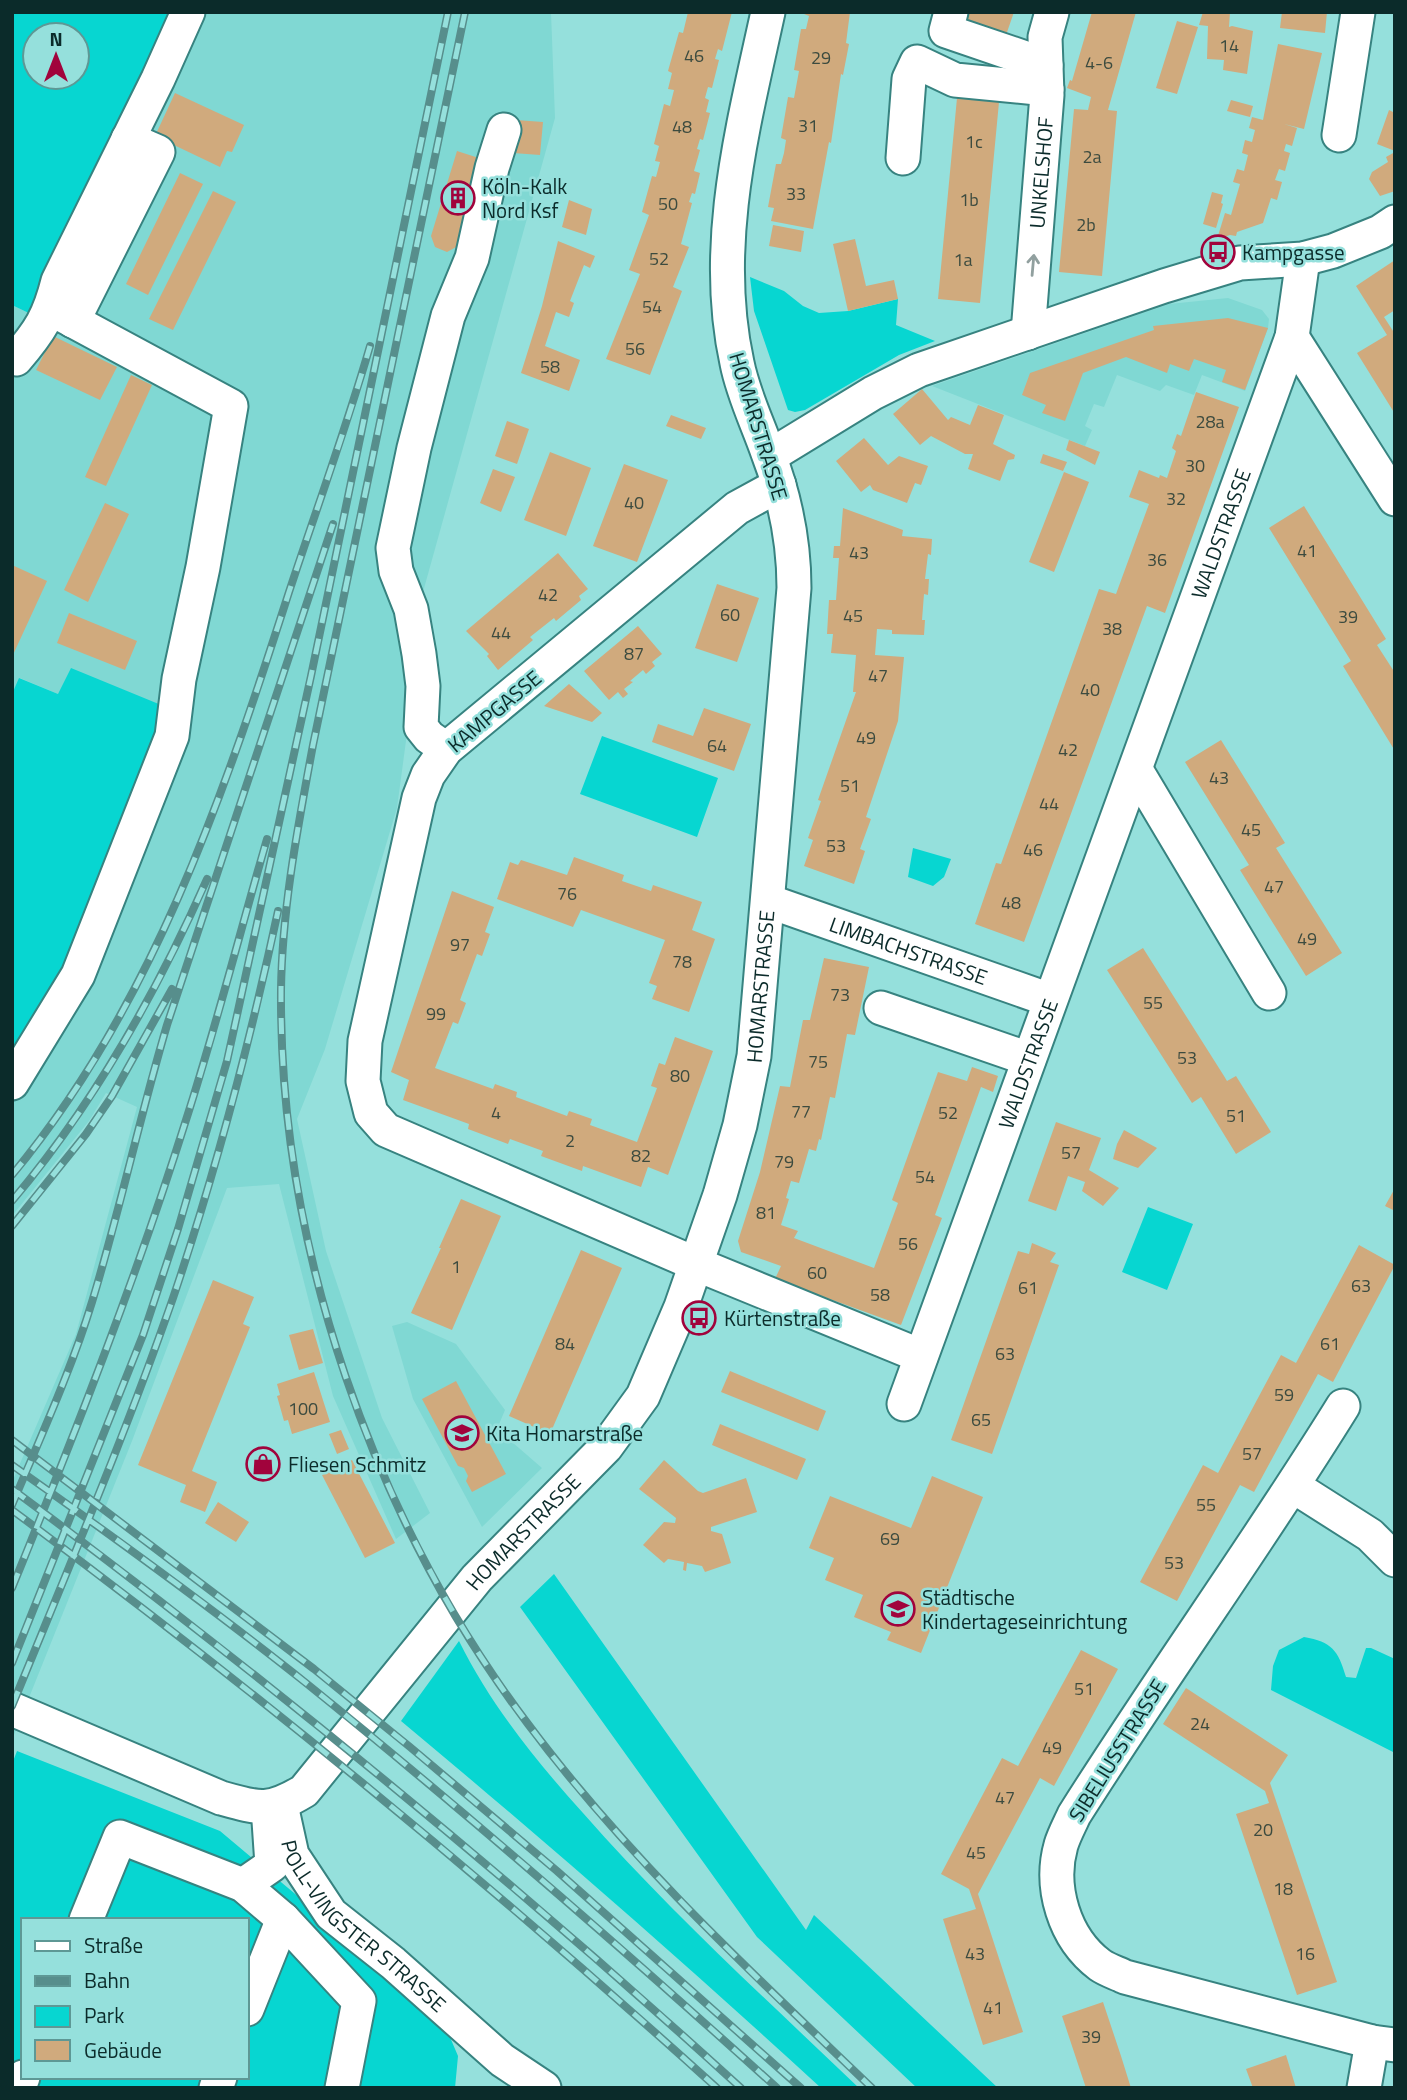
<svg xmlns="http://www.w3.org/2000/svg" width="1407" height="2100" font-family="'Titillium Web',sans-serif">
	<rect width="100%" height="100%" fill="#95e0dc"/>
	<path fill="#80d8d3" d="M182,12h369l4,106 -132,474 -13,119 -13,97 -72,241 -28,70 29,132 56,167 48,95 -34,26 -63,-143 -54,-212 -52,4 -95,253 -120,299v-258l64,-148 61,-227 -31,-14 -17,28 -77,95v-156l46,-366 -38,-16 -8,16v-389l23,11z
		M1228,298l34,12 7,9 -1,9 -23,63 -43,-16 -8,20 -28,-10 -6,6 -43,-16 -13,32 -10,-3 -9,22 7,4 -7,16 -153,-60 237,-82z
		M407,1322l49,22 49,66 -8,19 45,39 -60,59 -69,-128 -21,-73z"/>
	<path fill="#07d6d1" fill-rule="evenodd" d="M12,12h170l-147,304 -23,-11zM35,35h42v42h-42z
		M750,277l34,14 19,15 16,7 29,-2 50,-12 -2,26 39,16 -36,14 -94,55 -10,2 -7,-2 -34,-99z
		M71,668l95,39 -99,262 -55,91v-366l7,-16 39,16z
		M602,736l116,42 -21,59 -117,-43z
		M913,848l38,11 -7,18 -11,9 -25,-9z
		M1148,1207l45,17 -26,66 -45,-18z
		M554,1574l252,356 8,-15 184,173h-81l-160,-151 -237,-330z
		M1304,1637c28,5 34,13 42,40l10,1 10,-30h5l24,11v94l-124,-63 2,-24 6,-16z
		M459,1641c31,63 77,120 124,172 86,98 182,185 276,275h-38c-137,-126 -277,-248 -420,-367z
		M17,1751l203,80 221,185 17,40 -3,32h-443v-324zM23,1920h224v157h-224z"/>
	<path fill="#d0aa7d" d="M688,12h44l-10,39 -4,-2 -3,10 4,1 -7,28 -4,-1 -3,11 4,2 -3,12 4,1 -7,27 -3,-1 -3,10 3,1 -6,21 6,2 -5,21 -3,-1 -3,9 3,1 -11,41 8,3 -16,40 9,4 -32,84 -44,-16 34,-85 -11,-4 20,-55 -7,-3 10,-36 4,1 4,-15 -5,-1 4,-15 -5,-2 10,-40 6,2 4,-16 -6,-1 4,-16 -4,-2 11,-39 4,1z
		M799,12h51l-4,31 3,1 -6,31 -2,-1 -10,69 -2,-1 -16,87 -42,-8 3,-13 -6,-1 8,-43h5l3,-11 2,-13 -5,-2 7,-41 6,1 5,-27 -5,-1 7,-41h5l3,-13z
		M968,12h46l-9,26 -41,-12z
		M1092,12h44l-28,98 9,1 -15,165 -43,-4 15,-163 14,1 3,-13 -24,-9 3,-8 2,1z
		M1203,12h27l-1,15 3,-1 21,5 -6,43 -24,-4 1,-10 -17,-1 1,-33 -9,-1z
		M1282,12h45l-2,21 -45,-5z
		M1177,21l21,6 -21,67 -21,-6z
		M1278,44l44,9 -18,76 -20,-5 13,4 -5,18 -6,-2 -2,7 6,2 -5,18 -6,-2 -4,11 7,2 -5,18 -6,-2 -8,25 -26,9 -1,4 -6,-1 -13,4 8,-26 6,2 9,-31 -7,-2 4,-13 7,2 4,-16 -6,-2 3,-13 7,2 3,-12 -6,-2 3,-11 11,3z
		M175,93l69,32 -12,27 -5,-1 -7,16 -65,-31z
		M957,98l42,4 -19,201 -42,-4z
		M1231,100l22,6 -3,11 -23,-6z
		M1389,110l6,3v38l-18,-7z
		M516,120l27,2 -3,33 -27,-2z
		M457,151l28,9 -27,86 -11,6 -12,-5 -4,-11z
		M1395,152v39l-15,5 -11,-17 3,-7 16,-10 -2,-5z
		M180,173l23,11 -55,111 -22,-11z
		M213,191l23,11 -63,128 -24,-11z
		M1212,192l11,3 -2,8 2,1 -7,24 -13,-4z
		M569,200l23,9 -6,26 -24,-8z
		M773,225l31,6 -3,21 -32,-6z
		M855,239l11,47 28,-6 4,19 -50,12 -15,-67z
		M558,241l37,15 -5,12 -6,-3 -14,36 4,2 -5,14 -13,-5 -11,34 35,14 -11,31 -48,-18 21,-67z
		M1395,260v50l-11,7 11,17v80l-38,-61 30,-18 -31,-49z
		M1228,318l40,10 -23,62 -23,-8 4,-12 -32,-11 -5,12 -19,-7 -3,9 -41,-16 -43,16 -18,48 -23,-8 4,-8 -24,-10 8,-22 124,-43 -1,-4z
		M53,336l64,31 -17,33 -64,-30z
		M131,375l21,10 -46,101 -21,-9z
		M922,389l26,31 3,-3 19,8 8,-20 26,10 -11,29 22,11 -1,4 -6,1 -8,21 -32,-12 5,-15h-8l-34,-18 -11,9 -27,-31z
		M1196,392l43,15 -74,206 -18,-7 -123,336 -49,-18 21,-61 5,1 98,-275 17,5 33,-90 -20,-7 10,-27 20,8 1,-3 7,3 9,-27 -4,-3 5,-14 4,2z
		M671,415l35,13 -5,11 -35,-13z
		M507,421l22,8 -12,35 -22,-8z
		M864,438l24,27 11,-9 29,10 -7,19 -6,-2 -8,20 -34,-13 -3,-5 -9,7 -25,-31z
		M1069,440l31,12 -5,13 -29,-15z
		M550,452l41,16 -25,68 -42,-16z
		M1043,454l24,8 -4,9 -23,-8z
		M624,464l44,16 -31,82 -44,-16z
		M493,469l22,8 -14,35 -21,-9z
		M1064,472l25,10 -35,90 -25,-10z
		M105,503l24,11 -41,88 -24,-12z
		M1304,506l82,133 -9,6 18,28v78l-52,-85 8,-5 -82,-133z
		M843,508l60,22 -1,6 30,3 -1,16 -3,-1 -3,25h4l-1,16 -4,-1 -2,26h3l-1,15 -32,-1v-4l-15,-1 -2,26 29,2 -6,64 -32,96 5,2 -11,30 5,2 -11,33 -50,-18 9,-26 -5,-2 13,-37 -3,-1 38,-108h-3l3,-37 -25,-2 2,-19h-6l2,-34h7l3,-42h-6l1,-12h6z
		M558,553l30,36 -9,7 2,4 -25,21 -2,-3 -24,19 3,3 -35,30 -11,-14 2,-2 -23,-23z
		M12,565l35,16 -35,76z
		M717,584l42,14 -22,64 -42,-14z
		M69,613l68,28 -12,29 -68,-27z
		M638,626l24,28 -10,8 3,4 -9,8 -3,-4 -13,11 3,1 -9,7 4,5 -5,4 -5,-6 -9,8 -25,-29z
		M569,684l33,29 -10,9 -48,-16z
		M704,708l47,16 -17,47 -82,-29 6,-18 35,12z
		M1221,740l64,103 -9,5 66,105 -36,23 -66,-106 9,-5 -64,-103z
		M574,857l50,18 -2,6 29,10 2,-6 49,17 -10,28 23,9 -26,73 -37,-13 5,-13 -8,-3 16,-43 -84,-30 -8,17 -76,-28 13,-37 8,3 3,-5 46,15z
		M452,891l42,16 -9,25 5,2 -8,22 -5,-2 -17,46 6,3 -8,21 -5,-2 -18,46 58,21 2,-5 22,8 -1,5 51,19 2,-5 23,8 -2,6 47,17 20,-54 -6,-2 8,-23 6,2 10,-28 38,14 -45,124 -20,-8 -7,20 -58,-21 -1,5 -41,-15 2,-5 -33,-12 -2,5 -40,-15 1,-5 -66,-24 6,-20 -18,-8z
		M1143,948l81,128 3,5 9,-5 35,56 -35,22 -35,-57 -9,6 -85,-133z
		M824,958l45,9 -14,68 -8,-1 -12,64 -5,-1 -9,43 -2,-1 -3,12 -7,-2 -10,34 -8,-2 -5,17 3,1 -8,26 17,6 -4,7 80,30 24,-65 -6,-3 46,-128 29,9 5,-14 26,9 -5,16 -12,-5 -46,128 7,3 -41,107 -126,-46 6,-13 -40,-14 -3,-11 22,-69 20,-86 10,1 13,-67h7z
		M1056,1122l45,16 -12,32 30,18 -16,18 -21,-15 3,-9 -17,-6 -12,35 -28,-10z
		M1124,1130l33,18 -19,20 -25,-9 4,-15z
		M1395,1188v23l-10,-5z
		M461,1199l40,17 -49,114 -41,-17 30,-65h-2z
		M1032,1243l24,10 -6,9 9,3 -67,189 -41,-14 67,-189 11,3z
		M1359,1245l36,20 -62,117 -15,-8 -64,118 -14,-7 -63,116 -37,-19 63,-117 15,8 63,-118 15,8z
		M581,1250l41,18 -72,166 -41,-18z
		M213,1280l41,17 -11,27 7,3 -58,144 25,11 -12,30 -25,-10 6,-17 -48,-20z
		M313,1329l10,34 -24,7 -10,-35z
		M730,1371l96,40 -8,20 -97,-39z
		M314,1372l16,50 -38,12 -4,-14 -4,1 -7,-25 3,-1 -3,-11z
		M456,1381l50,93 -34,18 -6,-11 2,-5 -4,-8 -6,-2 -36,-67z
		M720,1424l86,35 -9,21 -85,-35z
		M341,1430l8,19 -12,5 -8,-20z
		M352,1460l43,83 -30,15 -43,-83z
		M664,1460l34,31 5,2 43,-15 11,34 -46,15v4l11,3 9,29 -26,9 -3,-6 -15,-3 -1,8 -3,-1 1,-8 -16,-3 -4,4 -21,-18 21,-23 11,1 1,-5 -37,-29z
		M932,1476l51,21 -62,156 -34,-13 4,-8 -37,-15 9,-22 -38,-15 9,-22 -25,-10 21,-52 81,32z
		M218,1502l31,20 -13,20 -31,-19z
		M1081,1650l37,19 -64,117 -14,-8 -62,116 45,138 -40,13 -40,-126 33,-10 -7,-20 -28,-15 61,-116 16,8z
		M1186,1688l102,67 -18,28 67,199 -40,13 -61,-181 33,-11 -4,-12 -102,-67z
		M1103,2002l18,54 10,32h-45l-24,-72z
		M1286,2055l10,33h-43l-7,-19z"/>
	<g fill="none" stroke-linecap="round" stroke-linejoin="round">
		<defs>
			<g id="minor">
				<path d="M951,12l-5,19 100,34"/>
				<path d="M1339,135l19,-123"/>
				<path d="M903,158l6,-79 8,-17 38,18 92,9"/>
				<path d="M73,321l85,-169 -30,-13"/>
				<path id="s1" d="M1028,333l19,-238 -2,-58 7,-25"/>
				<path d="M1292,337l103,162"/>
				<path d="M12,357l4,2c24,-28 33,-42 42,-78l100,-202 30,-67"/>
				<path d="M770,456l103,-63 46,-23 245,-84 76,-23 63,-4 30,-8 47,-19 15,-10"/>
				<path d="M779,485l-42,23 -291,241 -18,26 -9,23 -54,243 -2,40 8,32 15,17 310,134 225,92"/>
				<path d="M446,749l-17,-12 -8,-10 2,-41 -4,-32 -8,-45 -15,-38 -3,-23 21,-100 34,-132 24,-58 20,-90 12,-38"/>
				<path d="M1136,770l133,223"/>
				<path id="s2" d="M768,901l282,99"/>
				<path d="M881,1008l148,51"/>
				<path d="M12,1083l66,-108 94,-239 7,-57 24,-112 28,-161 -180,-97"/>
				<path id="s3" d="M904,1404l388,-1067 11,-78"/>
				<path d="M1343,1406c-86,139 -182,271 -269,409 -4,9 -10,20 -13,30 -12,42 3,93 39,120 7,5 17,8 25,12l247,65 23,3"/>
				<path d="M1293,1486l77,49 25,25"/>
				<path id="s4" d="M12,1709l209,89c39,11 48,14 83,-7l173,-213 129,-131 37,-51 38,-89 39,-112 20,-70 14,-69 40,-468c0,-47 -9,-91 -26,-135 -10,-29 -25,-59 -31,-90 -26,-118 6,-236 31,-351"/>
				<path id="s5" d="M281,1805l11,50 39,59 62,49 109,97 42,28"/>
				<path d="M243,1885l29,-20 -3,-44"/>
				<path d="M86,1920l34,-83 123,48 40,34 76,82 -17,87"/>
				<path d="M247,2009l36,-90"/>
				<path d="M19,2088l4,-11"/>
				<path d="M216,2088l4,-11"/>
				<path d="M1364,2088l8,-46"/>
			</g>
		</defs>
		<use href="#minor" stroke="#378380" stroke-width="37"/>
		<use href="#minor" stroke="#fff" stroke-width="33"/>
		<defs>
			<path id="rail" d="M465,12l-152,733c-15,81 -31,163 -32,245 -2,257 92,529 247,734 100,134 223,248 344,364
				M12,1175c140,-168 211,-378 277,-583 27,-82 57,-163 81,-246
				M12,1201c82,-97 144,-207 195,-322
				M12,1226l74,-92 26,-38 60,-107
				M12,1440l302,229 96,78 147,124 244,217
				M12,1465c99,70 199,142 294,218 161,130 317,266 471,405
				M12,1489c253,188 496,387 729,599
				M12,1505c28,-67 59,-134 80,-203 28,-92 48,-186 75,-277l166,-501
				M12,1510c245,181 479,374 705,578
				M12,1588c63,-155 124,-309 174,-468 30,-93 54,-188 81,-281
				M12,1663l131,-328 35,-106 49,-168 84,-385 137,-664
				M12,1706c55,-135 113,-270 161,-408 43,-127 77,-256 105,-387"/>
		</defs>
		<use href="#rail" stroke="#578e8c" stroke-width="8"/>
		<use href="#rail" stroke="#95e0dc" stroke-width="5" stroke-dasharray="16" stroke-linecap="butt"/>
	</g>
	<defs><path id="oneway-shaft" d="M-6 0H5M1.5-3L5.5 0L1.5 3" fill="none" stroke-width="1.6" stroke-linecap="round" stroke-linejoin="round" transform="scale(1.75)"/></defs>
	<use stroke="#91a09f" href="#oneway-shaft" transform="translate(1033 265) rotate(-85)"/>
	<defs>
		<symbol id="building-ring" viewBox="-11 -11 22 22"><circle r="9.5" fill="#95e0dc" stroke="#a1033c" stroke-width="1.5"/><path d="M-4-6H4V6H1V3H-1V6H-4ZM-2.5-4.3h1.7v1.8h-1.7ZM.8-4.3h1.7v1.8H.8ZM-2.5-1h1.7V.8h-1.7ZM.8-1h1.7V.8H.8Z" fill="#a1033c"/></symbol>
		<symbol id="bus-ring" viewBox="-11 -11 22 22"><circle r="9.5" fill="#95e0dc" stroke="#a1033c" stroke-width="1.5"/><path d="M-5-6H5V4H4V6H2V4H-2V6H-4V4H-5ZM-3.5-4V0h7V-4ZM-3.5 1.2v1.5H-2V1.2ZM2 1.2v1.5H3.5V1.2Z" fill="#a1033c"/></symbol>
		<symbol id="school-ring" viewBox="-11 -11 22 22"><circle r="9.5" fill="#95e0dc" stroke="#a1033c" stroke-width="1.5"/><path d="M0-5L7-2L0 1L-7-2ZM-4 1L0 2.5L4 1V4Q0 6-4 4Z" fill="#a1033c"/></symbol>
		<symbol id="shop-ring" viewBox="-11 -11 22 22"><circle r="9.5" fill="#95e0dc" stroke="#a1033c" stroke-width="1.5"/><path d="M-5-2.5h2.3a2.7 3.5 0 0 1 5.4 0H5L5.5 6h-11ZM-1.5-2.5h3a1.5 2.3 0 0 0-3 0Z" fill="#a1033c"/></symbol>
	</defs>
	<g fill-rule="evenodd">
		<use href="#building-ring" x="439" y="179" width="38" height="38"/>
		<use href="#bus-ring" x="1199" y="233" width="38" height="38"/>
		<use href="#bus-ring" x="680" y="1299" width="38" height="38"/>
		<use href="#school-ring" x="443" y="1414" width="38" height="38"/>
		<use href="#shop-ring" x="244" y="1445" width="38" height="38"/>
		<use href="#school-ring" x="879" y="1590" width="38" height="38"/>
	</g>
	<g text-anchor="middle" dominant-baseline="central" stroke-width="5" stroke-linejoin="round" paint-order="stroke">
		<g font-size="18" fill="#3c4b3f">
			<text x="1229" y="45">14</text>
			<text x="694" y="55">46</text>
			<text x="821" y="57">29</text>
			<text x="1099" y="62">4-6</text>
			<text x="808" y="125">31</text>
			<text x="682" y="126">48</text>
			<text x="974" y="141">1c</text>
			<text x="1092" y="156">2a</text>
			<text x="796" y="193">33</text>
			<text x="969" y="199">1b</text>
			<text x="668" y="203">50</text>
			<text x="1086" y="224">2b</text>
			<text x="659" y="258">52</text>
			<text x="963" y="259">1a</text>
			<text x="652" y="306">54</text>
			<text x="635" y="348">56</text>
			<text x="550" y="366">58</text>
			<text x="1210" y="421">28a</text>
			<text x="1195" y="465">30</text>
			<text x="1176" y="498">32</text>
			<text x="634" y="502">40</text>
			<text x="1307" y="550">41</text>
			<text x="859" y="552">43</text>
			<text x="1157" y="559">36</text>
			<text x="548" y="594">42</text>
			<text x="730" y="614">60</text>
			<text x="853" y="615">45</text>
			<text x="1348" y="616">39</text>
			<text x="1112" y="628">38</text>
			<text x="501" y="632">44</text>
			<text x="634" y="653">87</text>
			<text x="878" y="675">47</text>
			<text x="1090" y="689">40</text>
			<text x="866" y="737">49</text>
			<text x="717" y="745">64</text>
			<text x="1068" y="749">42</text>
			<text x="1219" y="777">43</text>
			<text x="850" y="785">51</text>
			<text x="1049" y="803">44</text>
			<text x="1251" y="829">45</text>
			<text x="836" y="845">53</text>
			<text x="1033" y="849">46</text>
			<text x="1274" y="886">47</text>
			<text x="567" y="893">76</text>
			<text x="1011" y="902">48</text>
			<text x="1307" y="938">49</text>
			<text x="460" y="944">97</text>
			<text x="682" y="961">78</text>
			<text x="840" y="994">73</text>
			<text x="1153" y="1002">55</text>
			<text x="436" y="1013">99</text>
			<text x="1187" y="1057">53</text>
			<text x="818" y="1061">75</text>
			<text x="680" y="1075">80</text>
			<text x="801" y="1111">77</text>
			<text x="496" y="1112">4</text>
			<text x="948" y="1112">52</text>
			<text x="1236" y="1115">51</text>
			<text x="570" y="1140">2</text>
			<text x="1071" y="1152">57</text>
			<text x="641" y="1155">82</text>
			<text x="784" y="1161">79</text>
			<text x="925" y="1176">54</text>
			<text x="766" y="1212">81</text>
			<text x="908" y="1243">56</text>
			<text x="456" y="1266">1</text>
			<text x="817" y="1272">60</text>
			<text x="1361" y="1285">63</text>
			<text x="1028" y="1287">61</text>
			<text x="880" y="1294">58</text>
			<text x="565" y="1343">84</text>
			<text x="1330" y="1343">61</text>
			<text x="1005" y="1353">63</text>
			<text x="1284" y="1394">59</text>
			<text x="303" y="1408">100</text>
			<text x="981" y="1419">65</text>
			<text x="1252" y="1453">57</text>
			<text x="1206" y="1504">55</text>
			<text x="890" y="1538">69</text>
			<text x="1174" y="1562">53</text>
			<text x="1084" y="1688">51</text>
			<text x="1200" y="1723">24</text>
			<text x="1052" y="1747">49</text>
			<text x="1005" y="1797">47</text>
			<text x="1263" y="1829">20</text>
			<text x="976" y="1852">45</text>
			<text x="1283" y="1888">18</text>
			<text x="975" y="1953">43</text>
			<text x="1305" y="1953">16</text>
			<text x="993" y="2007">41</text>
			<text x="1091" y="2036">39</text>
		</g>
		<g font-size="21" fill="#0b2b2a" stroke="#95e0dc">
			<text stroke="none"><textPath href="#s1" startOffset="161">UNKELSHOF</textPath></text>
			<text transform="translate(759 426) rotate(73)">HOMARSTRASSE</text>
			<text stroke="none"><textPath href="#s3" startOffset="926">WALDSTRASSE</textPath></text>
			<text transform="translate(494 711) rotate(-40)">KAMPGASSE</text>
			<text stroke="none"><textPath href="#s2" startOffset="149">LIMBACHSTRASSE</textPath></text>
			<text stroke="none"><textPath href="#s4" startOffset="1264">HOMARSTRASSE</textPath></text>
			<text stroke="none"><textPath href="#s3" startOffset="362">WALDSTRASSE</textPath></text>
			<text stroke="none"><textPath href="#s4" startOffset="654">HOMARSTRASSE</textPath></text>
			<text transform="translate(1117 1750) rotate(-58)">SIBELIUSSTRASSE</text>
			<text stroke="none"><textPath href="#s5" startOffset="152">POLL-VINGSTER STRASSE</textPath></text>
		</g>
		<g font-size="21" fill="#0b2b2a" stroke="#95e0dc" text-anchor="start">
			<text x="482" y="186">Köln-Kalk<tspan x="482" dy="24">Nord Ksf</tspan></text>
			<text x="1242" y="252">Kampgasse</text>
			<text x="724" y="1318">Kürtenstraße</text>
			<text x="486" y="1433">Kita Homarstraße</text>
			<text x="288" y="1464">Fliesen Schmitz</text>
			<text x="922" y="1597">Städtische<tspan x="922" dy="24">Kindertageseinrichtung</tspan></text>
		</g>
	</g>
	<rect width="1407" height="2100" fill="none" stroke="#0b2b2a" stroke-width="28"/>
	<rect x="21" y="1918" width="228" height="161" fill="#95e0dc" stroke="#5e9895" stroke-width="2"/>
	<rect x="35" y="1941" width="35" height="10" fill="#ffffff" stroke="#5e9895" stroke-width="2"/>
	<text x="84" y="1953" font-size="21" fill="#0b2b2a">Straße</text>
	<rect x="35" y="1976" width="35" height="10" fill="#578e8c" stroke="#5e9895" stroke-width="2"/>
	<text x="84" y="1988" font-size="21" fill="#0b2b2a">Bahn</text>
	<rect x="35" y="2006" width="35" height="21" fill="#07d6d1" stroke="#5e9895" stroke-width="2"/>
	<text x="84" y="2023" font-size="21" fill="#0b2b2a">Park</text>
	<rect x="35" y="2040" width="35" height="21" fill="#d0aa7d" stroke="#5e9895" stroke-width="2"/>
	<text x="84" y="2058" font-size="21" fill="#0b2b2a">Gebäude</text>
	<g transform="translate(56 56)"><circle r="33" fill="#95e0dc" stroke="#5e9895" stroke-width="2"/>
	<path d="M0-5L12 26L0 18L-12 26Z" fill="#a1033c"/>
	<text y="-10" font-size="19" font-weight="bold" text-anchor="middle" fill="#0b2b2a">N</text>
	</g>
</svg>
